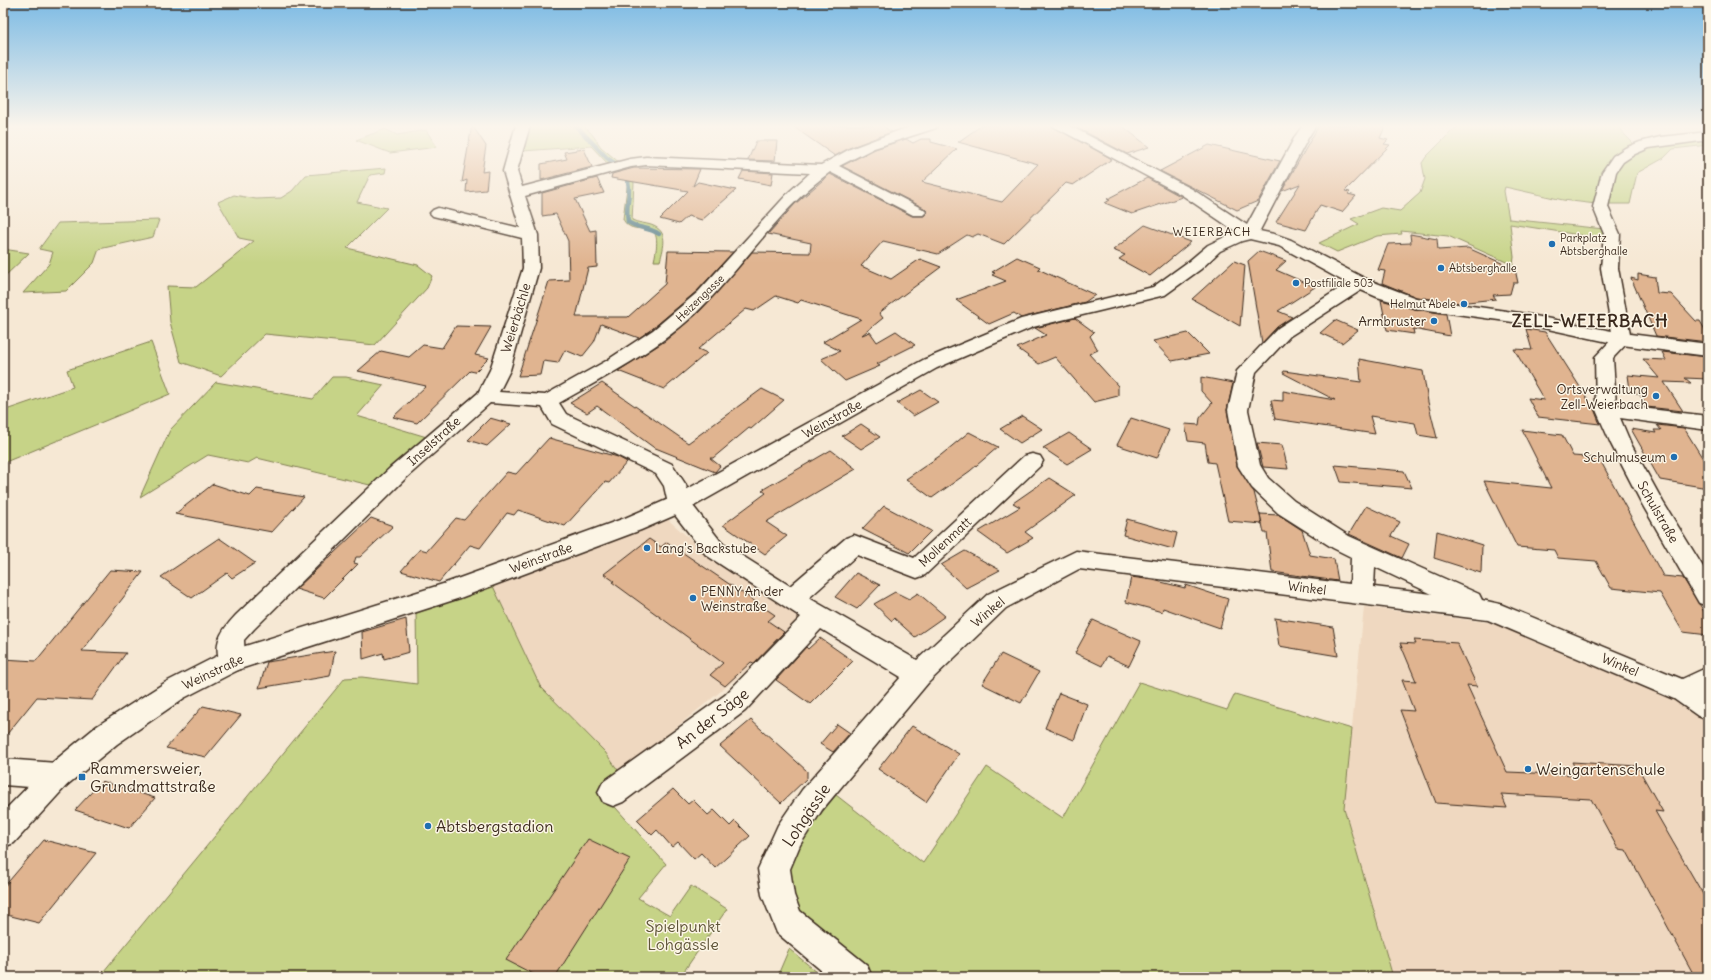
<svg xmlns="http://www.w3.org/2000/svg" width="1711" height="980" font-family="Delius,sans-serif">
	<rect width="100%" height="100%" fill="#f6e8d4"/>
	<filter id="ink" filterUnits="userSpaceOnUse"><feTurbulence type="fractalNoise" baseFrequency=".025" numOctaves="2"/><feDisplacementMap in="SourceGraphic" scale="8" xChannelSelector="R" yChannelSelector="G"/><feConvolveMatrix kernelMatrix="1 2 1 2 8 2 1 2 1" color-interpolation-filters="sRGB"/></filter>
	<g filter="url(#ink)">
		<path fill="#efd8c0" d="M665,517l41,36 101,68 -187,152 -15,-21 -65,-66 -48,-102z
			M1364,607l130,16 189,76 21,20 4,7v251h-315l-49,-169z"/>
		<path fill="#c6d387" stroke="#807e52" d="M529,125h54l9,9 9,13 20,17 -11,2 -19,-20 -68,5z
			M1461,125h158l5,9 10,10 -21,15 -14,21 -3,24 -33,-4 -58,-13 -1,4 5,28 95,10 1,10 -95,-15 4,33 -1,8 -65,-29 -47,-5 1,3 -25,2 -40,16 -18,-9 40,-19 -8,-5 30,-11 19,3 20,-18 5,-14 -3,-16 4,-6 27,-27z
			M385,129l12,6 29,-5 11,17 -47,6 -34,-13z
			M1708,137v8l-35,4 -9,9 -27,15 -7,31h-23l2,-20 12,-22 22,-15z
			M624,167l9,11 1,5 -2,37c6,3 13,3 19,5 18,6 13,21 9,36h-6c12,-52 -20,-19 -31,-42l5,-39 -12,-11z
			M386,168l-1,5 -15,2 -13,27 30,6 -40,40 71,17 14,11 -5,12 -52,57 -110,-11 -44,42 -40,-14 -11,-40 -3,-36 29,1 58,-46 -15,-3 -21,-36 16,-7 22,4 25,-1 11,-7 14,-16z
			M159,220l-6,17 -54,12 -5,14 -28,28 -43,2 26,-29 4,-12 -14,-3 19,-26z
			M3,249l26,4 -26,25z
			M151,342l19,52 -167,69v-52l70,-24 -6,-17z
			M332,377h14l38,8 -27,31 73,22 -56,48 -117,-28 -9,5 -40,-8 -68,42 30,-67 46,-48 97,17z
			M492,584l48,102 65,66 15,21 -21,16 67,75 -28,34 32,18 21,-30 36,23 -47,68h-581l246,-299 17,-1 55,7 -1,-72z
			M1139,682l88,28 8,-16 117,35 -8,79 49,169h-517l-87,-71 -5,-28 11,-32 41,-51 87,68 64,-96 76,51z
			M789,949l34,28h-46z"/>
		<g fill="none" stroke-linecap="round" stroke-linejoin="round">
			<path stroke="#638891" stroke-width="4.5" d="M575,125l32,33 9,6
				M622,168c14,23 2,31 6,54 10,7 21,5 31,12"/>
		</g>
		<path fill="#e0b490" stroke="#3b2a1e" d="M472,125l14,21 -4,26 6,-1 -2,19 -20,2 1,-12 -5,2z
			M791,125h90l11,7 -43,16 -14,8z
			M982,125h68l62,34 -39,26 -7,-2 -62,61 -26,-10 -6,3 -5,-2 -29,19 -55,-13 -22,25 30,13 29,-20 21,8 -62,46 4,5 -21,17 8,-3 7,10 19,-11 19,14 -38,19 3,2 -35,15 -24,-22 19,-8 -17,-9 38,-23 -60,-19 -3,3 -22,-7 -22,15 -8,-2 -48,40 9,4 -43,36 -46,-18 47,-30 32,-27 55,-62 58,1 1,-10 -43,-9 27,-30 35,-30 82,42h12l4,-4 -4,-4 -82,-42 33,-17 31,-10 7,4 8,-4h10v3l26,7 -35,33 80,20 36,-38 -80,-22z
			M1072,125h49l28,22 -22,7z
			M1319,125h67l-6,13 8,2 -4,4 6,1 -45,46 5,1 -2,2 8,2 -14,16 -22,-7 -14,25 -30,-8 24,-38 -18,7z
			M756,141h21l-2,20 -27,-1z
			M1209,145l71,16 -22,40 -21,9 -77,-39z
			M584,149l8,18 -51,13v-16l26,-5 -3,-7z
			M634,168l66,1 -7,17 5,-4 38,8 -34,30 -14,-4 -9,8 -19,-5 28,-28 -77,-13 1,-4z
			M743,171l30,2 -2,12 -32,-6z
			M597,178l7,15 -29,6 15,32 6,-1 1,37 -9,1 -12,49h52l37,-33 3,-33 65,1 -36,39 -45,38 -13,9 -38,-14 -7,18 -12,15 -17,-7 -7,13 -15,-2 -3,14 -22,1 31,-95 20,-1 -1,-39 -12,-27 -14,2v-23z
			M1147,178l35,19 -50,17 -27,-11 5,-3 -3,-1z
			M1145,225l46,17 -41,34 -31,-17 6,-4 -12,-5z
			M1410,234l27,5 1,11 30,-2 47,21 3,14h-5l-3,11 -17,1 3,4 -38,4 -42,-6 -34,-14 3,-12 -7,-1 10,-26 23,-1z
			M1259,251l27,10 -10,9 39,17 -37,24 14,6 -15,10 -15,16 -14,-82z
			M1017,257l23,10 -2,2 57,26 -10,7 -64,16 -7,-5 -25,11 -33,-24 50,-19 -14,-6 3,-2 -3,-1z
			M1234,261l11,4 -5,61 -48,-27z
			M1638,274l17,3 2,16 14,1 25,27h4l8,14v7l-52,-6 -25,-58 7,2z
			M1381,300l33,9 32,5 4,22 -37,-7 1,5 -27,-4z
			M1075,318l19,14 -4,4 8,14 -9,4 29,32v10l-24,6 -39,-45 -16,7 -22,-16 29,-13 -11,-7z
			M1335,320l23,10 -16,13 -22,-10z
			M456,326l35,1 -16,28 14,3 -14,14 -5,-1 -53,52 -24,-6 33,-31 -68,-15 23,-20 28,6 14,-12 19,3z
			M1526,329l19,3 49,77 6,15 -62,-7 -10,-19 16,2 -30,-51 18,1z
			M1188,333l21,21 -37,7 -19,-20z
			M1662,352l46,5v22l-23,-1 6,5 -27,-1 19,29 -36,-4 -7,-12 -10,-5 -2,-15 31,3 -16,-19 23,1z
			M1359,359l64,12 5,31 9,36 -19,-3 -3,-12 -45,-7 5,18 -100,-15 -4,-19 12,1v-10l52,9 -52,-27 1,-2 77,11z
			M1201,377l32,6 -6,27 10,56 17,26 8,32 -34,-3 -13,-58 -7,-1 -3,-19 -17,-2 -3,-17 14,1 1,-7 12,-15 -11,-12z
			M602,383l86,60 74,-54 22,11 -33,29 -2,-1 -36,30h-3l10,8 -5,6 -62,-25 -56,-41 -10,7 -17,-10z
			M921,390l17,12 -25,14 -16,-13z
			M1022,416l20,13 -22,14 -20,-14z
			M490,418l21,6 -24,22 -19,-6z
			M1131,418l38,12 -12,28 -40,-13z
			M861,424l19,13 -19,12 -19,-13z
			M1657,425l27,3 24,39v21l-48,-8 -29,-51 25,4 -2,-3h7z
			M1522,430l40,5 11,21 26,2 64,118 20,2 25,40v17l-25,-3 -23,-39 -49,-5 -15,-27 -38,-3 -4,-8 -37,-3 -33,-66 67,7z
			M969,432l29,15 -28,24 -38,27 -26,-19 35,-24z
			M1069,433l23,16 -25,15 -24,-16z
			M549,438l69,19 9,5 -18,21 -4,-1 -40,44 -47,-16 -4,5 -7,-2 -27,35 -10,-3 -31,37 -38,-11 19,-22 7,2 29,-33 8,2 43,-48 9,2z
			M1257,443l25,2 6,24 -25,-2z
			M831,450l25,19 -90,53 21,14 -22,18 -42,-29 43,-32 -4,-3z
			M1335,465l69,6 8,17 -71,-6z
			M1049,478l27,17 -51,37 8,6 -26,15 -29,-21 42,-25 -7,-4z
			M213,484l37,12 7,-7 47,8 -32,35 -97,-18z
			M884,506l47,25 -22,22 -47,-24z
			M1366,506l34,16 -9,14 18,8 -7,14 -53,-24z
			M1260,514l19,1 23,15 8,25 24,4 4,22 -66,-9 -5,-39h-3z
			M371,518l22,8 -33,31h-4l-2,6 4,1 -34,34 -28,-9z
			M1127,519l50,14 -4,16 -50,-14z
			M1437,531l45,14 -1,28 -47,-15z
			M219,538l36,25 -23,15 -5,-5 -35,25 -31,-21z
			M649,539l12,8 6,-5 108,73 -7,6 16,11 -30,31 -3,-1 -26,24 -15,-11 13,-12 -111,-81 2,-1 -10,-7z
			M965,551l35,19 -34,18 -25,-23z
			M110,570l33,2 -61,79 44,2 -34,47 -55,-3 -34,42v-80l33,2z
			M856,573l24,12 -23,24 -22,-12z
			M1131,577l22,3 32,8 1,-3 42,14 -8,29 -57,-20 -1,4 -36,-10z
			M895,592l14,7 9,-6 27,23 -30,21 -21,-19 -2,3 -18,-17z
			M1275,618l58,9 5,29 -59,-10z
			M406,619l3,33 -25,7 -1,-6 -20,6 -1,-27z
			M1093,620l48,21 -12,25 -22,-10 -5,10 -27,-13z
			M820,638l33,23 -43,43 -34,-24 30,-33 2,2z
			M1414,640l43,3 20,43 -10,-1 40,87 72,3 -7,-13 65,4 26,46 -8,-1 53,92v74h-13l-69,-127 -8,-1 -27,-50 -90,-5 6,14 -71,-5 -36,-93 14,1 -12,-31 14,1 -16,-38 16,1z
			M335,651l-5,25 -71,12 8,-26z
			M1001,654l38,18 -18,31 -39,-19z
			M1059,693l28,11 -13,36 -29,-12z
			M203,706l38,9 -35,42 -40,-9z
			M751,720l56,51v7l-26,25 -61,-57z
			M837,724l13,9 -17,19 -13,-8z
			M912,726l47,28 -33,48 -48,-33z
			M102,781l53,17 -26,30 -54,-18z
			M673,789l15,15 5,-4 15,15 6,-5 16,16 5,-5 15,15 -35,32 -14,-15 -7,6 -16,-17 -6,5 -15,-17 -5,5 -15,-15z
			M588,839l42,20 -75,118h-16l-33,-17z
			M44,840l52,13 -57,70 -36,-9v-26z"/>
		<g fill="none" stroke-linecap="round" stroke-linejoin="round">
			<defs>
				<path id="street" d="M516,125h14l-13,46 5,16 108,-28 16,-2 175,8 29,-16 45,-17 20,-7h22l-1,3 -62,20 -35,18 84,43 3,3 -3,3h-10l-83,-43c-52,37 -88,97 -134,141 -40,38 -90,63 -137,90l7,11 106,50 14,21 4,17 32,41 68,43 56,-48 8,-3 60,23 110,-102 8,-2 8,2 3,5 -3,5 -115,109 -8,3 -60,-23 -48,43 108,62 71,-66 88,-43 274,33 1,-27 -18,-9 -55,-35 -26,-25 -14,-22 -10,-56 9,-39 41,-43 76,-49 6,-1 6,1 3,4 -3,4 -76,49 -34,36 -8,38 12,55 8,13 26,23 55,35 130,58 3,6 18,4 182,75 26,-12v24l-2,1 2,1v27l-10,-4 -24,-17 -186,-79 -409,-51 -73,39 -78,75 -106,127 -22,35 -10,24 4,26 6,16 67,54 5,12h-43l-52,-44 -15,-38 -4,-26 20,-44 24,-35 99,-113 -80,-48 -76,82 -122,91 -10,4 -10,-4 -5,-10 5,-10 122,-87 76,-78 -95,-62 -35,-45 -3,-6 -4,-18 -8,-12 -104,-50 -10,-17 -52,-4 -85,76 -151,150 -10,11 1,21 -4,8 -9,3 -9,-3c-12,-24 -3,-37 13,-54l154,-147 88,-75 12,-23 33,-102 -1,-30 -89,-22 -3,-3 3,-3 5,-2 82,20 -17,-57zM646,165l164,8 -20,18 -92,101 -45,38 -47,31 -61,34 -46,-3 11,-22 29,-102 -1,-33 -13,-39 106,-29zM1375,567l57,27 -58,-7z
					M1051,125h17l124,64 55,36 49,-90 7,-10h13l-8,13 -50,96 -2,3h-12l-62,-42z
					M1708,132v8l-59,8 -14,6 -12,8 -7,10 -8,35 12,27 -2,34 13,71 -18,19 3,47 92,11v14l-88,-12 11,26 32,58 45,73v31l-9,-3 -57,-99 -31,-60 -15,-34 -1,-53 18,-19 -12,-70 3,-34 -11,-27 9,-35 11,-16 12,-8 15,-6 20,-5z
					M3,759l54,4 10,4 4,9 -4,9 -10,4 -54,-4z"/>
				<path id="secondary" d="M1250,229l24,5 17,6 75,39 50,19 104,15 102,20 86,11v12l-86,-11 -102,-22 -106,-15 -37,-11 -23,-10 -75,-41 -29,-7 -8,2 -22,10 -19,18 -36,26 -132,32 -96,41 -250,142 -46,20 -181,68 -220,71 -56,29 -67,46 -50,41 -53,58 -11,4v-35l44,-45 50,-41 69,-44 57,-29 220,-69 182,-66 46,-20 252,-138 98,-41 132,-32 36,-26 19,-16 23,-11z"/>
			</defs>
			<use href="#street" stroke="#3b2a1e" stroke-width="3"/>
			<use href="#secondary" stroke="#3b2a1e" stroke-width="3"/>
			<use href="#street" fill="#fcf5e5" fill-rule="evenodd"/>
			<use href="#secondary" fill="#fcf5e5" fill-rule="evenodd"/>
		</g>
	</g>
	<linearGradient id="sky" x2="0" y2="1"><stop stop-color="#7dbbe4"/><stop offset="0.48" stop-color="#fbf5ec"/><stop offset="1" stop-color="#fbf5ec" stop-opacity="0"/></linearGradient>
	<rect width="1711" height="263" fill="url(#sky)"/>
	<g fill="#1f6fb2" stroke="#fcf5e5" stroke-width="1.5">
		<circle cx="1552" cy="244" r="4"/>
		<circle cx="1441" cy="268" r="4"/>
		<circle cx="1296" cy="283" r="4"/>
		<circle cx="1464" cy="304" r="4"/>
		<circle cx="1434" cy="321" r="4"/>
		<circle cx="1656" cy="396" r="4"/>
		<circle cx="1674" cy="457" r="4"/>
		<circle cx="647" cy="548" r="4"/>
		<circle cx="693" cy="598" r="4"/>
		<circle cx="1528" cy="769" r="4"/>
		<rect x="78" y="773" width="8" height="8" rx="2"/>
		<circle cx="428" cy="826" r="4"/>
	</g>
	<g text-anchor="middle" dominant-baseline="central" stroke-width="3" stroke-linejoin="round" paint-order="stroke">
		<g font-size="11" fill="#3b2a1e" stroke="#fcf5e5" text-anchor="start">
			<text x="1560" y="238">Parkplatz<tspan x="1560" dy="13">Abtsberghalle</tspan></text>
			<text x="1449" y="268">Abtsberghalle</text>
			<text x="1304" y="283">Postfiliale 503</text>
			<text x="1456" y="304" text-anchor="end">Helmut Abele</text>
		</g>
		<g font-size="11" fill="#3b2a1e" stroke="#fcf5e5">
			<text transform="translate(700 298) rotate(-44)">Heizengasse</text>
		</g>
		<g font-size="12" letter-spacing="1" fill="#3b2a1e" stroke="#fcf5e5">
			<text x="1212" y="231">WEIERBACH</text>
		</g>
		<g font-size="13" fill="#3b2a1e" stroke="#fcf5e5">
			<text transform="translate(516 318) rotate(-73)">Weierbächle</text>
			<text transform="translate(832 419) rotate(-29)">Weinstraße</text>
			<text transform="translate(434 441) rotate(-42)">Inselstraße</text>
			<text transform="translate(1658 512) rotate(60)">Schulstraße</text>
			<text transform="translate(945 542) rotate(-43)">Mollenmatt</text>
			<text transform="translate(541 558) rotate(-20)">Weinstraße</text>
			<text transform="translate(1307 588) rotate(7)">Winkel</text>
			<text transform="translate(988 612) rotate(-40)">Winkel</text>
			<text transform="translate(1620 665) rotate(23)">Winkel</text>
			<text transform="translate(213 672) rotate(-25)">Weinstraße</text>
		</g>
		<g font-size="13" fill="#3b2a1e" stroke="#fcf5e5" text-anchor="end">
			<text x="1426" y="321">Armbruster</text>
			<text x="1648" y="389">Ortsverwaltung<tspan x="1648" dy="15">Zell-Weierbach</tspan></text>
			<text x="1666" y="457">Schulmuseum</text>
			<text x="655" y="548" text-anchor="start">Lang's Backstube</text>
			<text x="701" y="591" text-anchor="start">PENNY An der<tspan x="701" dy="15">Weinstraße</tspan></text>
		</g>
		<g font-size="16" fill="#3b2a1e" stroke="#fcf5e5">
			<text transform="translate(712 718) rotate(-38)">An der Säge</text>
			<text transform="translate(806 815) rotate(-56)">Lohgässle</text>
		</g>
		<g font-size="16" fill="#3b2a1e" stroke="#fcf5e5" text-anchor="start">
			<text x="90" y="768">Rammersweier,<tspan x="90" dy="18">Grundmattstraße</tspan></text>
			<text x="1536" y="769">Weingartenschule</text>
			<text x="436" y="826">Abtsbergstadion</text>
		</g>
		<g font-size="16" fill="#5e5438" stroke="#fcf5e5">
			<text x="683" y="926">Spielpunkt<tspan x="683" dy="18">Lohgässle</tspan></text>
		</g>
		<g font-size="17" font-weight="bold" letter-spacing="1" fill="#3b2a1e" stroke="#fcf5e5">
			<text x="1590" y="321">ZELL-WEIERBACH</text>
		</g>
	</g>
	<rect width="1711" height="980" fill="none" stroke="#fcf5e5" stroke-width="16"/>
	<rect x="8" y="8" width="1695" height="964" fill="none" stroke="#3b2a1e" stroke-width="1.5" filter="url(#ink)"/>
</svg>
